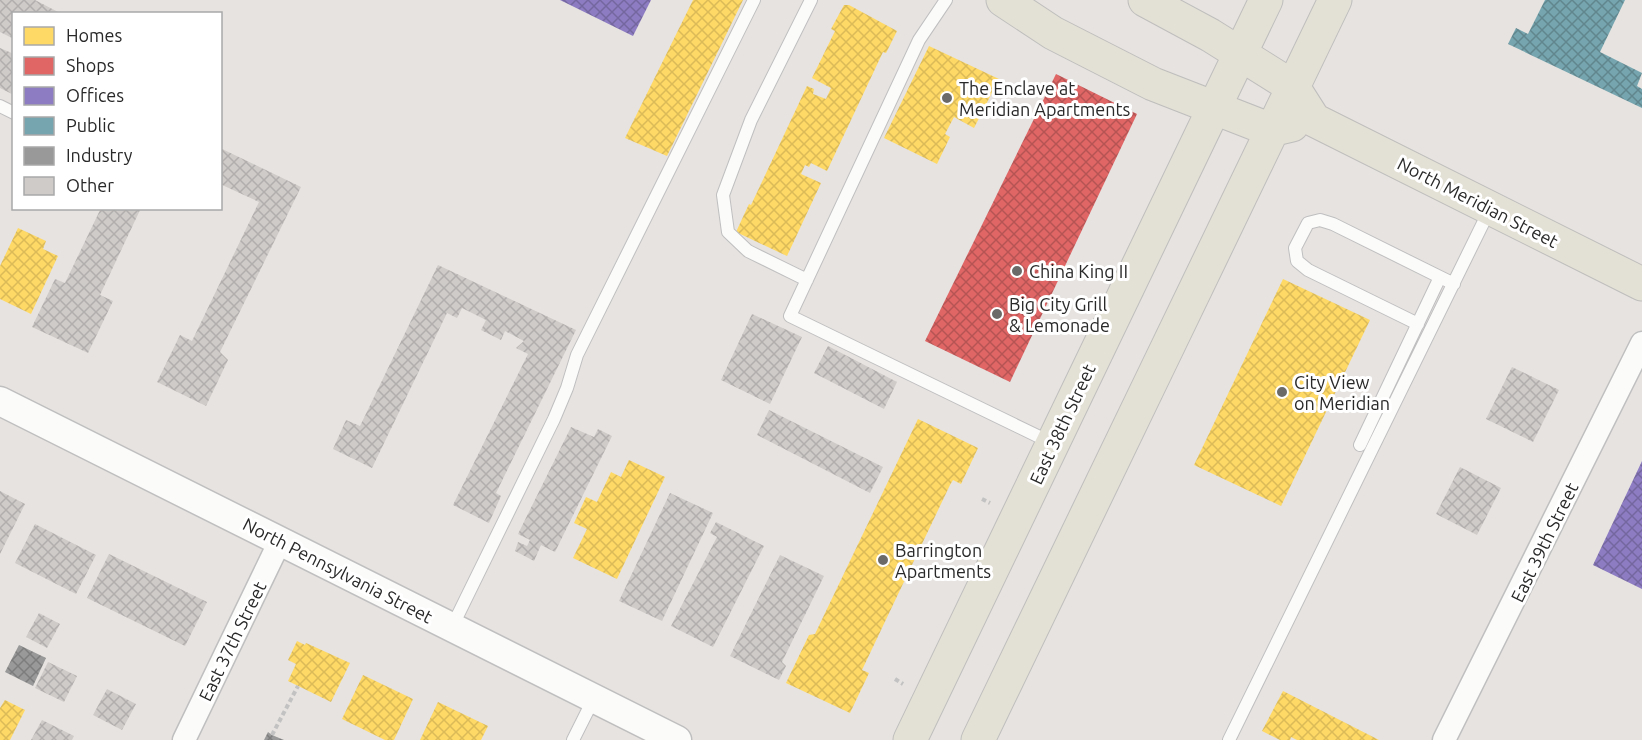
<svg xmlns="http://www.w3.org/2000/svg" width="1642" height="740" font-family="Ubuntu,sans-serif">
	<defs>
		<pattern id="homes-cross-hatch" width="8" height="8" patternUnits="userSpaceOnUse" patternTransform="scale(1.5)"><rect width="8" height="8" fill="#ffd966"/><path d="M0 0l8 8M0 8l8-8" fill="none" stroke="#dbba58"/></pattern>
		<pattern id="shops-cross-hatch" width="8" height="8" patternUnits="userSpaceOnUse" patternTransform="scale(1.5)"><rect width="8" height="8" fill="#e06666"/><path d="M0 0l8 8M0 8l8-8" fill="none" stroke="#b65454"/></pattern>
		<pattern id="offices-cross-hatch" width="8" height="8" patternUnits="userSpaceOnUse" patternTransform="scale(1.5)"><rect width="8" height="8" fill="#8e7cc3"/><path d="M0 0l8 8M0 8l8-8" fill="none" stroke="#74669e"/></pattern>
		<pattern id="public-cross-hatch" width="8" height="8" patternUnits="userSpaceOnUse" patternTransform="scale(1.5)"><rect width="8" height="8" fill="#76a5af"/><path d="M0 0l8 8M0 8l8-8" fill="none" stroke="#61868e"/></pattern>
		<pattern id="industry-cross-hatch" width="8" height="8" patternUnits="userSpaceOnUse" patternTransform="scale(1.5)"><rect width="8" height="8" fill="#999"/><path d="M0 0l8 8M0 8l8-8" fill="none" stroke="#7d7d7d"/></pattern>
		<pattern id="building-cross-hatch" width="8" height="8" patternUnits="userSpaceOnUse" patternTransform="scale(1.5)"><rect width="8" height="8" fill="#cecbc9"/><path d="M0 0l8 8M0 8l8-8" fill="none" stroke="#b1aead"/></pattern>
	</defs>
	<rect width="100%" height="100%" fill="#e6e3e0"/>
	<path fill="url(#homes-cross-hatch)" d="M693,0h50l-76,156 -42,-18z
		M844,5h5l48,26 -11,22 -3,-1 -56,119 -16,-8 -2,4 -4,-2 -4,9 20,9 -34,73 -51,-24 13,-28 2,1 56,-119 7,3 -1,5 13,5 5,-11 -19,-10 23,-47 -4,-2z
		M929,46l70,33 -25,49 -20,-11 -9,17 5,3 -13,27 -53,-26z
		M18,228l28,13 -3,8 15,7 -27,58 -31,-15v-33z
		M1283,279l87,41 -89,186 -87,-41z
		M918,419l60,29 -17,36 -8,-4 -3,5 -88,185 7,3 -19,40 -64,-30 23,-48 6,-1z
		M629,460l36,17 -48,102 -44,-21 14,-29 -13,-6 12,-26 11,5 14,-30 10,5z
		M297,641l8,4 1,-2 44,20 -19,39 -43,-21 8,-17 -8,-4z
		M363,675l50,24 -19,41h-9l-43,-21z
		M1283,691l96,49h-82l-6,-3 -1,3h-10l-18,-9z
		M5,700l20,10 -15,30h-10v-32z
		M438,702l50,24 -7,14h-61z"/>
	<path fill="url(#shops-cross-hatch)" d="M1056,74l81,40 -127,268 -85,-41z"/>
	<path fill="url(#offices-cross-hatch)" d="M560,0h91l-18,36z
		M1642,461v128l-49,-24z"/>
	<path fill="url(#public-cross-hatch)" d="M1545,0h80l-25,52 42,21 -5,13 5,3v19l-134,-64 8,-16 12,6z"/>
	<path fill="url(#industry-cross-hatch)" d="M19,645l27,13 -13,28 -28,-14z
		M268,732l4,3 12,5h-20z"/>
	<path fill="url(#building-cross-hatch)" d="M0,0h35l27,14h-48v25l-14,-7z
		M0,48l14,6v41l-14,-7z
		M220,148l81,39 -81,165 8,8 -22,46 -49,-24 23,-47 12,6 67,-139 -39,-18z
		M101,208h40l-41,87 13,6 -25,52 -56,-26 23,-48 10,4z
		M438,265l138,65 -80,163 5,3 -12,27 -36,-18 75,-151 -12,-6 8,-7 -19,-10 -4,9 -20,-10 5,-10 -24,-12 -5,10 -10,-5 -75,155 -39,-19 13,-29 14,6z
		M752,314l50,23 -32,67 -49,-24z
		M828,346l69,36 -13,27 -70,-36z
		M1512,367l47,23 -26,52 -47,-23z
		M769,410l114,57 -13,26 -113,-58z
		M571,427l23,10 4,-8 14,7 -57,116 -14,-7 -7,16 -19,-10 3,-9 9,4 3,-6 -12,-6z
		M1460,467l41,21 -24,47 -41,-21z
		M0,491l25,13 -25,50z
		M670,493l43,20 -51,108 -43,-20z
		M716,522l48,24 -51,101 -42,-21 46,-89 -7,-4z
		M35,524l61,31 -20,39 -61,-31z
		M109,554l98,48 -22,44 -98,-48z
		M780,555l44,21 -42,86 4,4 -7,14 -49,-24z
		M39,613l21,11 -13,24 -21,-11z
		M48,662l29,14 -13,26 -29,-14z
		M107,689l29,15 -14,26 -29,-15z
		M42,720l32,16 -2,4h-41z"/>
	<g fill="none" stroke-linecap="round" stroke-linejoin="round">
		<defs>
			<path id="service" d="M946,0l-27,40 -129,276 262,127
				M0,106l14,7
				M807,280l-59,-29 -20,-19 -5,-37 28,-75 60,-120
				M1418,324l-110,-54 -11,-9 -2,-13 13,-25 12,-3 13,4 121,60
				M1360,445l80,-168
				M452,627l102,-208 13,-31 10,-33 177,-355
				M573,740l21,-42
				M1229,740l261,-531"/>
			<path id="minor" d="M184,740l96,-199
				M1444,740l198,-397"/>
			<path id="tertiary" d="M0,401l677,339"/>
			<path id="primary" d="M1003,0l50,33 100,51 118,46 21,-5
				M1145,0l65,35 83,52 21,33 328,164
				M910,740l356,-740
				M978,740c120,-246 237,-494 357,-740"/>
		</defs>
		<use href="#service" stroke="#c0bfc0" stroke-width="14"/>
		<use href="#minor" stroke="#c0bfc0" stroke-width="25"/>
		<use href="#tertiary" stroke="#c0bfc0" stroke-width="31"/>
		<use href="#primary" stroke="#bfbebd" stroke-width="35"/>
		<path stroke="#c3c2c2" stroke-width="4" stroke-dasharray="4.5 3" stroke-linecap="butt" d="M982,499l8,4
			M895,679l8,5
			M272,735l26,-49"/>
		<use href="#service" stroke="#fbfbfa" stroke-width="12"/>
		<use href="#minor" stroke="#fbfbfa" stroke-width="22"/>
		<use href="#tertiary" stroke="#fbfbfa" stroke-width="28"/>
		<use href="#primary" stroke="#e3e0d5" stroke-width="33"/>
	</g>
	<g fill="#6b6a69" stroke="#fff" stroke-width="2">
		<circle cx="947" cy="98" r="6"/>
		<circle cx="1017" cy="271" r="6"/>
		<circle cx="997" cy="314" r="6"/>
		<circle cx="1282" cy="392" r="6"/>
		<circle cx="883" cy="560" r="6"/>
	</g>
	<g text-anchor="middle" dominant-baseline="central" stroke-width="6" stroke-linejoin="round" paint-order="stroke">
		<g font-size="18" fill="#292929" stroke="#fff" text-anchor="start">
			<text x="959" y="88">The Enclave at<tspan x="959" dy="21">Meridian Apartments</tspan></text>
			<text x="1029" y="271">China King II</text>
			<text x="1009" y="304">Big City Grill<tspan x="1009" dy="21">&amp; Lemonade</tspan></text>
			<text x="1294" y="382">City View<tspan x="1294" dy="21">on Meridian</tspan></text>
			<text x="895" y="550">Barrington<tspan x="895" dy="21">Apartments</tspan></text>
		</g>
		<g font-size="18" fill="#292929" stroke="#fff">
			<text transform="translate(1478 202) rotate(27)">North Meridian Street</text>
			<text transform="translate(1062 424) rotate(-65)">East 38th Street</text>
			<text transform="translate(1544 542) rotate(-64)">East 39th Street</text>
			<text transform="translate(338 570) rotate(27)">North Pennsylvania Street</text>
			<text transform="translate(232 641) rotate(-64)">East 37th Street</text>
		</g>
	</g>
	<rect x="12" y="12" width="210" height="198" fill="#ffffff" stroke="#a9a9a9" stroke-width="1.5"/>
	<rect x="24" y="27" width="30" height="18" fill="#ffd966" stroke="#a9a9a9" stroke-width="1.5"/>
	<text x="66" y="42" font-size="18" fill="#292929">Homes</text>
	<rect x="24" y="57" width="30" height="18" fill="#e06666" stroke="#a9a9a9" stroke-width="1.5"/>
	<text x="66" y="72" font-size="18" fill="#292929">Shops</text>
	<rect x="24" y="87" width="30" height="18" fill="#8e7cc3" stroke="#a9a9a9" stroke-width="1.5"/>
	<text x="66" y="102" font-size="18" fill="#292929">Offices</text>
	<rect x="24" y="117" width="30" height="18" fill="#76a5af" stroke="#a9a9a9" stroke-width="1.5"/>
	<text x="66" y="132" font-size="18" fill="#292929">Public</text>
	<rect x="24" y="147" width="30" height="18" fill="#999999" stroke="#a9a9a9" stroke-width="1.5"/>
	<text x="66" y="162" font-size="18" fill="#292929">Industry</text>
	<rect x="24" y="177" width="30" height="18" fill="#cecbc9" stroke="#a9a9a9" stroke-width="1.5"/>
	<text x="66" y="192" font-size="18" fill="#292929">Other</text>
</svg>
